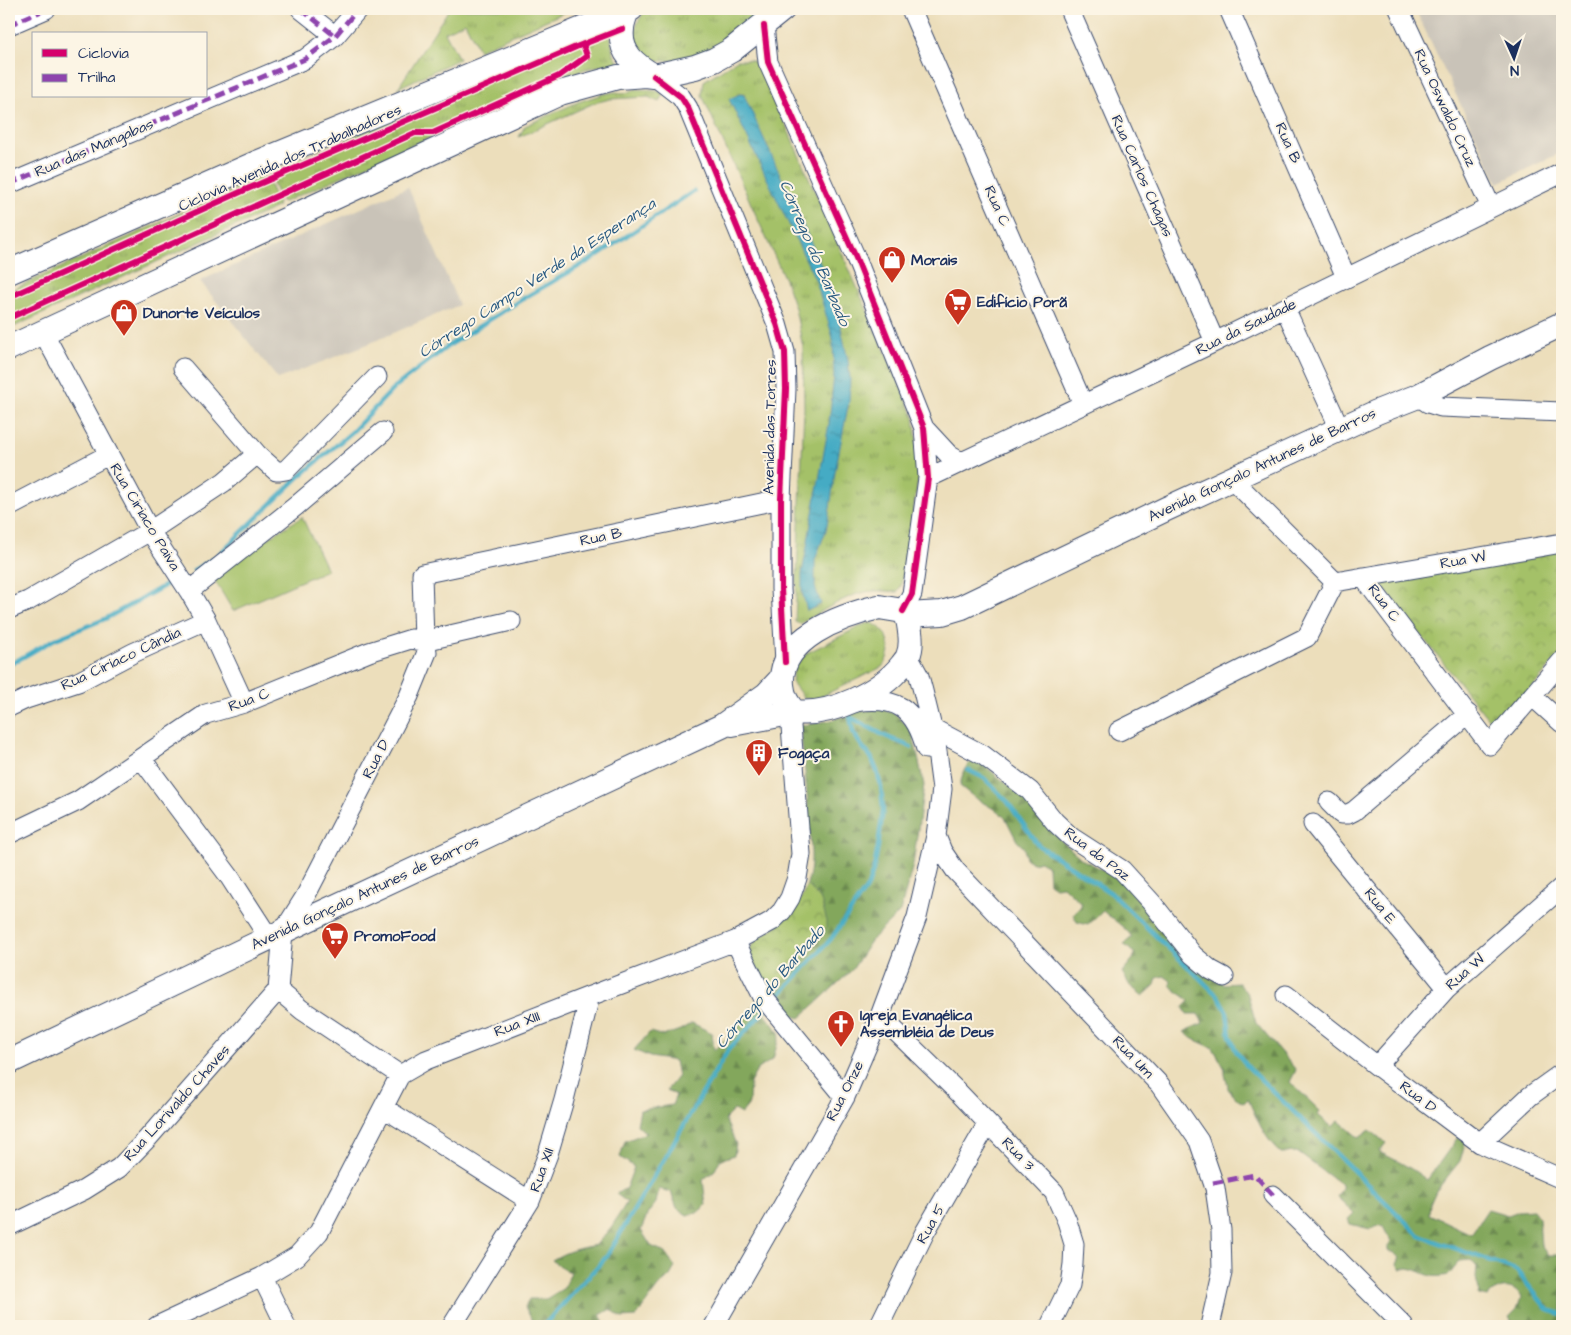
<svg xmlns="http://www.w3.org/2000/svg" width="1571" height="1335" font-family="'Architects Daughter',sans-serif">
	<defs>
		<pattern id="grass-tufts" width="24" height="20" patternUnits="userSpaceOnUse" patternTransform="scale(1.25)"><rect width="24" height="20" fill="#a4c168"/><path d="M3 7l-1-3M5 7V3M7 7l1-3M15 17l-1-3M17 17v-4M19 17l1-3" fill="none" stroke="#859d59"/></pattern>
		<pattern id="forest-firs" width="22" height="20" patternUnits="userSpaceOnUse" patternTransform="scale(1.25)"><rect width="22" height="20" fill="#83a75c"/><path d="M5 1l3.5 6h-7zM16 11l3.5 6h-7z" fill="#6a884f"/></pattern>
		<pattern id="park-crowns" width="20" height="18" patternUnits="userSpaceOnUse" patternTransform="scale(1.25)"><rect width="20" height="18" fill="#a4c168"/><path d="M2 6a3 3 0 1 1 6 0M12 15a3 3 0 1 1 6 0" fill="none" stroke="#859d59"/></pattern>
		<pattern id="water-ripples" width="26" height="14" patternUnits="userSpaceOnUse" patternTransform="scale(1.25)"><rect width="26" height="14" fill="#44abc4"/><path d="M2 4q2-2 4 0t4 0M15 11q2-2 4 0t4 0" fill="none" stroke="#388ca2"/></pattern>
	</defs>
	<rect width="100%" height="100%" fill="#fcf5e5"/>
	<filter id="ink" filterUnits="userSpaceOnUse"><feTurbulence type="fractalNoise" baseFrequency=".02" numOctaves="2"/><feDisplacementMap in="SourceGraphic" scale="10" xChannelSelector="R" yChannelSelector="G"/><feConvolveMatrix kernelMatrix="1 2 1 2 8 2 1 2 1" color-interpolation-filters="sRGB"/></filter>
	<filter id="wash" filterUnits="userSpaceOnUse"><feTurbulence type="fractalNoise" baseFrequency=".0096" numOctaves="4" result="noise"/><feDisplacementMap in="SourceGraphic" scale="20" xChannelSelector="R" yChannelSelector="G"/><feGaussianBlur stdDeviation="1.12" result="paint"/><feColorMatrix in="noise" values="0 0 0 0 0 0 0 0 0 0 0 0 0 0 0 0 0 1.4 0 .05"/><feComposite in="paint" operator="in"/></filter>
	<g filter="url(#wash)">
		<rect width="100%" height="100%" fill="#ecdebb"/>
		<path fill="#c9c3b8" d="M1415,9h147v143l-64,31z
			M408,187l51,118 -91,39 -90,35 -78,-98z"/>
		<path fill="url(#grass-tufts)" stroke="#607863" d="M449,9h123l-93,41 -14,-28 -20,10 14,27 -61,29z
			M648,9h111l2,5 -3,6c-19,12 -38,26 -58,37 -6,2 -13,2 -19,3 -18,1 -30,4 -41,-12 -10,-14 -3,-27 6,-38z
			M609,26l4,27 6,10 -20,3 -14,3 -301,133 -3,-1 -12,-26 2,-3z
			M737,60h13l9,4 155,353 6,51 -19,118 -4,6c-11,-1 -21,-2 -32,0 -23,5 -45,21 -65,32l-5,-2 9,-214 -1,-60 -8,-40 -9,-26 -84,-187 2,-14z
			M636,89l21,2 6,3 -4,8 -11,-5 -38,2 -16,4 -75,34 6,-11 53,-24 25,-8 12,-2 11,1z
			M261,177h5l12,26 -1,4 -268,122v-38z
			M871,623c20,7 23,29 11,44l-64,31 -8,1 -7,-2 -11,-15 2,-15 13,-14 58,-29z"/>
		<path fill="url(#forest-firs)" stroke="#4f6b5d" d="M881,709l14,5 17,16 12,55 -11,80 -13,47 -27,26 -21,32 -52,48 -8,-2 -19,-23 44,-51 4,-42 -14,-16c6,-17 4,-33 3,-50 -2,-37 -6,-72 -10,-108l32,-6 27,-9z
			M976,759l52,42 25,32 30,27 31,15 109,109 16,-1 9,12 8,28 40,47 -6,12 30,29 -2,4 14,12 7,-6 20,17 11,-8 16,13 -7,9c17,8 33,16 48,28l31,-43 8,4 -6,20 -24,30 -6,13 -1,10 42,20 17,-25 20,6 11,-4 14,-1 6,8 2,28 7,9h14v18l-1,7h1v46h-3l-7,-4 -7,2 -1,2h-30l-5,-9 8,-8 4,-11c-4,-10 -15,-13 -24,-8 -4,1 -7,5 -10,7l-9,-2 1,-5 -3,-12 1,-11 -6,-7 -11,1 -11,14c-5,1 -12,2 -17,1 -10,-2 -21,-11 -32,-7l-3,-5 3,-6 -6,-5 -6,-2v-5l3,-5 -9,-16 -12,4 -20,-5 -2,-5 6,-6 -17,-16 5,-9v-3l-45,-33 -16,1c-17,-15 -24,-34 -33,-54l-4,4 -6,-3 -10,-11c0,-8 -4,-12 -3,-20l-12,-21 -20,-9 -9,-7 5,-3 14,-6 -5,-9h-11l-4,-7 6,-6c-6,-7 -14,-9 -19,-16l1,-4 -7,-5 -7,2 -2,7 -12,11 -13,-10 -8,-14 11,-13 2,-5 -11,-10 8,-7c-8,-11 -19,-17 -29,-26l-15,14 -11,-3 -4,-8 8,-8v-3l-18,-17 -8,1 -6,-4 -1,-16 -8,-6 -7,2 -7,-4 -2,-11 -7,-7 -11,-22 -7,-7 -24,-14 -15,-12c3,-13 3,-20 16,-27z
			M756,1002l24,32 -7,25 -16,11 -7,13 -1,21 -8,10 -7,-4 -9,9 11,25 -2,11 -14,5 -5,10 -12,10 3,25 -9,8 -10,2 -10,-7 -6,-16 -12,-3 -3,14 -8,10 -7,17 10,16 14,6 10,15 -5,9 -12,11 -22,30 -14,1 -11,-9 -11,6 6,11h-77l3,-6 -7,-13 4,-8h17l18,-11 7,-16 -8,-3 -11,-9c15,-9 27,-12 44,-15l16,-19 15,-24 -11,-8 10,-6 8,-21 -14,-10 5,-16 21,-8 -9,-8 3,-15 32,-5 4,-10 -9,-5 11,-14 -3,-15 -25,-4 -16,-7 16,-18 13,4 17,-6 12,-7 20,10 2,17 21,-20z"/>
		<path fill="url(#park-crowns)" stroke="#607863" d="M1562,547v105l-65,78 -120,-150z
			M807,884l14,16 5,18v10l-9,14 -48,56 -20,-48 7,-10 26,-18 21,-27z"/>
		<path fill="#a4c168" stroke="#607863" d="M302,517l25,53 -94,41 -22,-37z"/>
		<path fill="url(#water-ripples)" stroke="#306d91" d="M740,94l4,1 78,172 16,47 10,47 2,17 -1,23 -14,71 -5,36 -4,22 -11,30v27l6,17 -14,7 -5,-20v-17l27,-150 5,-49 -1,-37 -17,-57 -87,-182z"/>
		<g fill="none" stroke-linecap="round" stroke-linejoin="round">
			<path stroke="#44abc4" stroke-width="4.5" d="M194,570l21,-12 84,-81 53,-45 43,-45 53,-41 76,-48 68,-39 102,-68
				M9,665l44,-25 52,-21 68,-38
				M850,717l35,19 26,11
				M968,770l16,8 23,23 31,44 73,48 107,103 9,16 3,24 6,15 11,15 173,170 96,34 32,40 14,4
				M773,1002l58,-63 37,-53 6,-18 4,-21 5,-38 -2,-22 -4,-16 -6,-14 -10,-12 -8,-13 -3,-15
				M543,1326l64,-70 121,-206 39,-42"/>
		</g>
	</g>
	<g filter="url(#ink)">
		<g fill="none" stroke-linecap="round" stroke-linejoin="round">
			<defs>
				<path id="minor" d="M301,9l34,27
					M911,9l172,395
					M1069,9l146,333
					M1229,9l117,268
					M1399,9l92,198
					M9,25l37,-16
					M764,26l4,36 88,196 68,170 4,50 -16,116 -9,17
					M654,76l27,21 7,11 89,216 8,28 1,37 -5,110v90l4,73
					M9,184l296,-125 30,-23 23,-27
					M1285,308l55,121
					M43,332l107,199 39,60 17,29 38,83
					M183,368l74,86 19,17h4l6,-1 91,-93
					M1418,396l10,7 13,4 121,5
					M924,428l25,27 12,7
					M928,478l287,-136 347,-169
					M1232,479l103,103 227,-39
					M9,507l99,-52
					M1363,577l127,168 72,-84
					M189,591l107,-85 87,-74
					M9,609l19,-8 122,-70 74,-49 33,-28
					M1532,696l30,27
					M855,702c42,-6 60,6 71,47
					M9,707l17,-8 52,-17 55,-29 73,-33
					M932,728l51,27 47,36 25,31 16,15 51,33 30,33 41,52 18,15 13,7
					M1119,731l188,-94 28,-55
					M141,758l88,118 40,62
					M1329,802l12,12h7l6,-3 114,-97
					M1313,824l134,164
					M9,834l69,-33 128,-87 38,-11 125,-51 42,-13 13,2 87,-20
					M936,836l6,15 13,19 205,215 39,56 16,47 6,42 1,43 -12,53
					M735,941l28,56 82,100
					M278,990l5,-58 22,-35 104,-201 18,-44 -1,-7 -2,-4 -2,-67 359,-75
					M278,990l24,20 98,65
					M1286,995l91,71 103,77 82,36
					M880,1016l79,77 95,99 13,29 7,23 -1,20 -3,21 -20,41
					M1377,1066l70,-78 115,-101
					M384,1108l146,93
					M1480,1143l50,-47 32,-23
					M1273,1195l131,131
					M9,1226l75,-36 35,-22 29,-30 130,-148
					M262,1277l24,49
					M157,1326l105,-49 35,-21 22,-24 81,-157 26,-15 31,-12 133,-52 145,-55 37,-20 10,-10 8,-13 7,-20 4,-24 -10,-128 1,-8 3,-6
					M452,1326l78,-125 18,-47 16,-54 26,-104
					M714,1326l131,-229 35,-81 37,-99 19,-81 6,-47 -6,-45 -13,-53 -4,-15 -11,-20
					M879,1326l46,-94 63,-109"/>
				<path id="major" d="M627,9c-1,6 -5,13 -5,20 -3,24 13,36 32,47
					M9,272l250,-110 372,-153
					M9,348l551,-255 58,-16 28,-2 8,1 41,-9 19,-7 18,-10 51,-41
					M879,607l24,4c6,6 6,13 7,21 1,7 1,17 -2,24 -1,3 -4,6 -6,9 -22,28 -72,51 -107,47 -8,-7 -12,-17 -13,-27 -4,-47 61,-70 97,-78z
					M907,615l35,-2 20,-6 204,-98 211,-97 41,-16 72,-38 72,-34
					M732,724l63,-12
					M9,1062l302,-144 411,-192 45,-32 15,-16"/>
			</defs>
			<use href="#minor" stroke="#3a496c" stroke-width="21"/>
			<use href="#major" stroke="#3a496c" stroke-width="26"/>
			<use href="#minor" stroke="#fff" stroke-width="19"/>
			<use href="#major" stroke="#fff" stroke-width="24"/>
			<path stroke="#8e44ad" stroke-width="5" stroke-dasharray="10 5" stroke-linecap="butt" d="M301,9l34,27
				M9,25l37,-16
				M9,184l296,-125 30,-23 23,-27
				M1213,1183l42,-8 18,20"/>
			<defs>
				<path id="cycleway" d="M764,26l4,36 88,196 68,170 4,50 -16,116 -9,17
					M654,76l27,21 7,11 89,216 8,28 1,37 -5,110v90l4,73
					M9,297l236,-107 331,-143 46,-18
					M9,318l406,-185h18l126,-57 28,-20 -4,-12"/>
			</defs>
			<use href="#cycleway" stroke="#fcf5e5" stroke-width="9"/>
			<use href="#cycleway" stroke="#d6006c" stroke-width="6"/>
		</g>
	</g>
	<defs>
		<symbol id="shop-pin" viewBox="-11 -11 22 30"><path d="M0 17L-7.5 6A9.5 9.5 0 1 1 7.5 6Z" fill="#c8321e" stroke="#fcf5e5"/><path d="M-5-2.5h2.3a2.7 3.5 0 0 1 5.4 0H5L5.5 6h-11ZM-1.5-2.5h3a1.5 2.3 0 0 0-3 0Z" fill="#fff"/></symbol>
		<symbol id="supermarket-pin" viewBox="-11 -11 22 30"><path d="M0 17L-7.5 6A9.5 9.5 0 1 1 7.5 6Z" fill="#c8321e" stroke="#fcf5e5"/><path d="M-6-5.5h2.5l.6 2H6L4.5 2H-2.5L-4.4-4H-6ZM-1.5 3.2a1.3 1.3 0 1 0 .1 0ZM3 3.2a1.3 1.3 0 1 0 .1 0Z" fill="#fff"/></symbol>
		<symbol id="building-pin" viewBox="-11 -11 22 30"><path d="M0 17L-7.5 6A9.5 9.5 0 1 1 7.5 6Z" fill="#c8321e" stroke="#fcf5e5"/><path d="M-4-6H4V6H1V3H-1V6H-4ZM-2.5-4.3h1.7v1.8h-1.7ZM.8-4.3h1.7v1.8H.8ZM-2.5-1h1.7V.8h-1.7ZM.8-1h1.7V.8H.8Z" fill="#fff"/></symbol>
		<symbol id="church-pin" viewBox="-11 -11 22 30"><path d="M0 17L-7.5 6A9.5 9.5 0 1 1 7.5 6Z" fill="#c8321e" stroke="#fcf5e5"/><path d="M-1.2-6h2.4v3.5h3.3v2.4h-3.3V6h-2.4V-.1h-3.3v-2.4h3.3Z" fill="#fff"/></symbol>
	</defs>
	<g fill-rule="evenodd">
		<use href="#shop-pin" x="876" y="244" width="32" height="43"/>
		<use href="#supermarket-pin" x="942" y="286" width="32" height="43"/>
		<use href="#shop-pin" x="108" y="297" width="32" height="43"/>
		<use href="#building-pin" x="743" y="737" width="32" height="43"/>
		<use href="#supermarket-pin" x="319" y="920" width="32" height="43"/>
		<use href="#church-pin" x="825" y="1008" width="32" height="43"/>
	</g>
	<g text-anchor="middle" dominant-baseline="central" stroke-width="4" stroke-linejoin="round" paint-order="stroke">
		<g font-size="15" fill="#1b2f5e" stroke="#fcf5e5">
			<text transform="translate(1445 108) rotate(65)">Rua Oswaldo Cruz</text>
			<text transform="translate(1288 143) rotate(66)">Rua B</text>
			<text transform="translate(94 148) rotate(-23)">Rua das Mangabas</text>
			<text transform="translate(290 158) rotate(-24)">Ciclovia Avenida dos Trabalhadores</text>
			<text transform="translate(1142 176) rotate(66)">Rua Carlos Chagas</text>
			<text transform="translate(997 206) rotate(66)">Rua C</text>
			<text transform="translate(1246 327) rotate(-26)">Rua da Saudade</text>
			<text transform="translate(770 427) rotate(-89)">Avenida das Torres</text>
			<text transform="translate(1262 465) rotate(-25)">Avenida Gonçalo Antunes de Barros</text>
			<text transform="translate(145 517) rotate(59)">Rua Ciriaco Paiva</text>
			<text transform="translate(601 537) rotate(-12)">Rua B</text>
			<text transform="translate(1463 560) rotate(-10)">Rua W</text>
			<text transform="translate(1384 603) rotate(53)">Rua C</text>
			<text transform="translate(121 659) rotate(-25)">Rua Ciríaco Cândia</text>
			<text transform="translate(249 700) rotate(-20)">Rua C</text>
			<text transform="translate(376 759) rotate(-63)">Rua D</text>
			<text transform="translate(1097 854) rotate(37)">Rua da Paz</text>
			<text transform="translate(365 893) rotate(-25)">Avenida Gonçalo Antunes de Barros</text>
			<text transform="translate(1380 906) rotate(51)">Rua E</text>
			<text transform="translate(1465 972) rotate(-42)">Rua W</text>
			<text transform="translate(517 1024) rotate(-21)">Rua XIII</text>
			<text transform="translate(1133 1057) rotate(46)">Rua Um</text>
			<text transform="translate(845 1091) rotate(-63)">Rua Onze</text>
			<text transform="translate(1418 1097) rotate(37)">Rua D</text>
			<text transform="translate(177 1103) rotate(-48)">Rua Lorivaldo Chaves</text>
			<text transform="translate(1018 1154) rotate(46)">Rua 3</text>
			<text transform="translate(542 1170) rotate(-71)">Rua XII</text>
			<text transform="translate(931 1224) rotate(-61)">Rua 5</text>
		</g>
		<g font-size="15" font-weight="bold" fill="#1b2f5e" stroke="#fcf5e5" text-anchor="start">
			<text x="911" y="260">Morais</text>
			<text x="977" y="302">Edifício Porã</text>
			<text x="143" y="313">Dunorte Veículos</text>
			<text x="778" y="753">Fogaça</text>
			<text x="354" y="936">PromoFood</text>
			<text x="860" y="1015">Igreja Evangélica<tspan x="860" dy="17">Assembléia de Deus</tspan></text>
		</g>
		<g font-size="16" font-style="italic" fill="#295a82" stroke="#fcf5e5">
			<text transform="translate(815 253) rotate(67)">Córrego do Barbado</text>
			<text transform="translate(537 278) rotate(-33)">Córrego Campo Verde da Esperança</text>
			<text transform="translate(770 987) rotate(-49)">Córrego do Barbado</text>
		</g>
	</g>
	<rect width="1571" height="1335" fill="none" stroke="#fcf5e5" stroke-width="30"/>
	<rect x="32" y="32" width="175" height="65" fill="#fcf5e5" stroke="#a2a6af"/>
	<rect x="42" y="49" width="25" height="8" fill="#d6006c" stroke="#a2a6af"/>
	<text x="78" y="58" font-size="15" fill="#1b2f5e">Ciclovia</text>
	<rect x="42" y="74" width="25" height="8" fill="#8e44ad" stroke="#a2a6af"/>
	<text x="78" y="82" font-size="15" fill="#1b2f5e">Trilha</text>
	<g transform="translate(1514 58) rotate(177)" stroke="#fcf5e5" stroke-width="4" paint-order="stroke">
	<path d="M0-4L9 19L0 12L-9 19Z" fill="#1b2f5e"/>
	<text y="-8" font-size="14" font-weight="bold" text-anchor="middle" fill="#1b2f5e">N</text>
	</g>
</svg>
